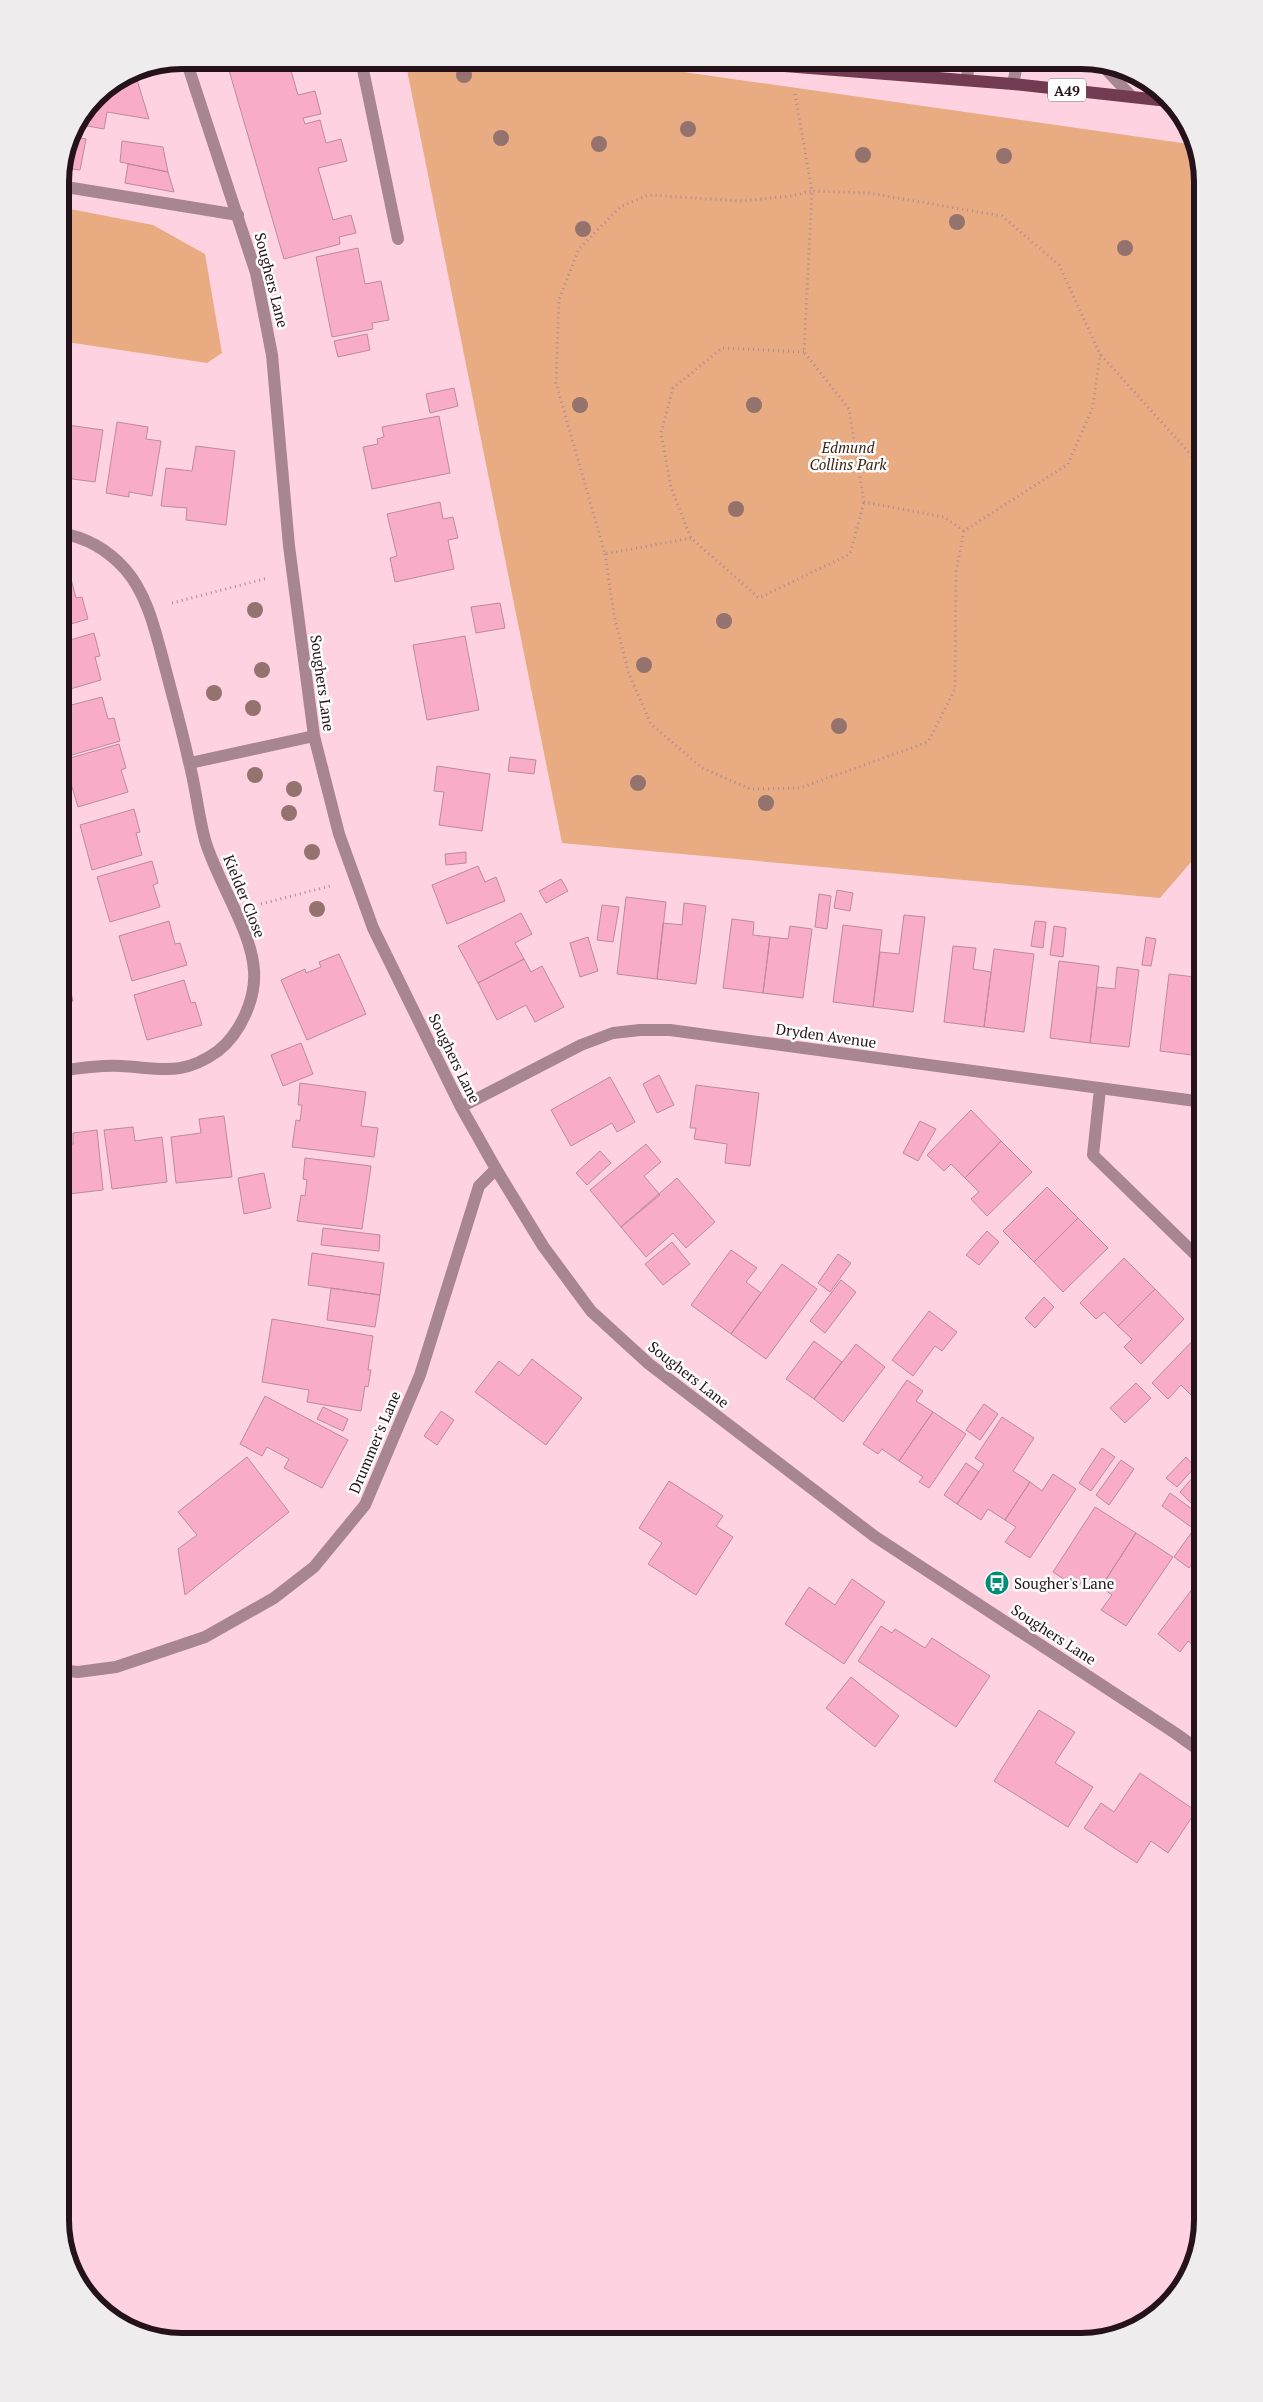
<svg xmlns="http://www.w3.org/2000/svg" width="1263" height="2402" font-family="'PT Serif',serif">
	<rect width="100%" height="100%" fill="#ffd2e2"/>
	<path fill="#e9ab81" d="M405,60h195l596,85 7,45v649l-11,22 -32,37 -598,-55z
		M60,207l93,18 52,29 17,99 -15,10 -147,-22z"/>
	<path fill="#f9acc8" stroke="#bd8a9d" d="M226,60h62l10,35 17,-4 6,23 -18,4 2,6 15,-4 6,23 15,-4 6,22 -29,7 15,52 18,-5 5,18 -17,4 1,7 -56,15z
		M134,70l15,49 -42,-7 -3,17 -28,-5 20,-29z
		M69,136l17,3 -6,31 -16,-2z
		M122,141l41,6 5,25 -48,-10z
		M128,164l40,8 6,20 -49,-9z
		M358,248l7,36 16,-3 8,39 -17,3 1,6 -41,8 -16,-80z
		M367,334l3,16 -32,7 -4,-16z
		M454,388l4,18 -28,7 -4,-19z
		M439,416l11,57 -78,16 -9,-42 15,-3 -1,-5 7,-2 -2,-10z
		M117,422l31,5 -2,12 15,2 -9,55 -23,-4v5l-23,-4z
		M60,424l43,6 -8,52 -30,-4 -1,8 -4,-1z
		M196,446l39,5 -9,74 -40,-5 1,-12 -26,-2 5,-38 26,3z
		M440,502l3,17 10,-2 5,21 -10,2 6,29 -59,13 -5,-24 7,-2 -10,-42z
		M70,575l6,23 6,-1 6,22 -28,8v-49z
		M500,603l5,25 -29,5 -5,-26z
		M94,633l6,23 -5,1 6,23 -41,12v-49z
		M465,636l14,74 -52,10 -14,-75z
		M102,697l6,22 6,-1 6,23 -55,16 -1,-6 -4,1v-44z
		M119,744l7,24 -5,2 7,22 -50,15 -9,-30 -9,2v-18z
		M510,757l26,3 -2,14 -26,-3z
		M437,766l53,8 -8,57 -43,-6 5,-33 -10,-1z
		M134,809l6,23 -4,1 6,22 -50,15 -12,-45z
		M466,852v11l-20,2 -1,-11z
		M152,861l6,22 -5,2 7,22 -50,15 -13,-45z
		M478,866l7,16 11,-5 9,24 -58,23 -15,-39z
		M561,879l7,12 -22,12 -7,-12z
		M837,890l16,3 -3,18 -16,-3z
		M819,894l12,2 -4,33 -12,-2z
		M626,897l40,5 -9,77 -40,-5z
		M684,903l22,3 -10,78 -39,-5 6,-56 19,2z
		M602,905l17,2 -6,35 -16,-2z
		M521,913l11,21 -17,9 9,16 -46,24 -20,-37z
		M904,915l21,2 -12,95 -40,-5 7,-55 19,2z
		M732,919l22,3 -1,13 17,2 -7,56 -40,-5z
		M169,921l6,23 5,-1 7,22 -55,16 -13,-45z
		M1035,921l11,1 -3,26 -12,-2z
		M843,925l39,5 -9,77 -40,-5z
		M790,926l22,3 -9,69 -40,-5 7,-56 18,2z
		M1054,926l12,2 -3,29 -13,-2z
		M588,937l10,34 -18,6 -10,-34z
		M1146,937l10,2 -5,27 -9,-1z
		M953,946l23,2 -3,21 18,3 -7,55 -40,-5z
		M60,947l13,54 -13,3z
		M994,949l40,5 -10,78 -40,-5z
		M339,954l27,60 -59,26 -26,-60 24,-11 1,4 15,-6 -2,-5z
		M524,959l7,13 11,-6 22,41 -29,15 -9,-17 -29,15 -19,-37z
		M1059,961l40,5 -9,77 -40,-5z
		M1117,967l22,3 -10,77 -39,-4 7,-56 18,2z
		M1169,974l34,4v54l-3,24 -40,-5z
		M184,980l7,23 4,-1 7,23 -55,15 -13,-45z
		M1203,1032v24h-3z
		M301,1043l12,31 -30,12 -12,-31z
		M659,1075l15,30 -17,8 -14,-29z
		M610,1077l25,45 -18,10 -5,-9 -41,23 -20,-36z
		M300,1083l66,9 -5,34 17,2 -4,29 -82,-10 4,-27 4,1 2,-16h-4z
		M696,1085l63,8 -9,73 -25,-3 2,-19 -33,-5 2,-11h-6z
		M971,1110l30,31 -36,37 -14,-14 -7,7 -17,-16z
		M224,1116l8,61 -56,6 -5,-46 30,-4 -2,-14z
		M920,1121l16,8 -18,32 -15,-8z
		M133,1127l2,14 27,-4 5,45 -55,7 -8,-59z
		M97,1130l6,60 -43,5v-50l13,-1v-11z
		M1001,1141l31,31 -45,44 -16,-17 8,-7 -14,-14z
		M646,1144l15,18 -17,14 16,19 -39,32 -31,-37z
		M600,1151l11,12 -24,22 -11,-12z
		M305,1158l66,8 -9,63 -65,-8 4,-26 4,1 2,-16 -4,-1z
		M264,1173l7,35 -27,6 -6,-36z
		M677,1178l38,44 -29,26 -13,-15 -27,24 -25,-30z
		M1047,1187l31,31 -44,44 -31,-31z
		M1078,1218l30,30 -45,44 -29,-30z
		M323,1228l57,7 -1,16 -58,-6z
		M987,1231l12,11 -20,23 -13,-10z
		M672,1242l18,22 -27,21 -18,-21z
		M731,1250l26,18 -11,14 15,11 -30,41 -40,-29z
		M312,1253l72,10 -4,32 -72,-10z
		M838,1254l13,9 -21,29 -12,-9z
		M1124,1258l31,31 -37,37 -14,-14 -8,7 -16,-16z
		M782,1264l35,25 -51,70 -35,-25z
		M841,1280l15,12 -31,41 -15,-12z
		M331,1288l49,7 -5,32 -48,-7z
		M1155,1289l29,30 -43,45 -17,-17 8,-8 -14,-13z
		M1044,1297l10,10 -19,21 -10,-10z
		M929,1311l28,21 -15,19 -7,-5 -22,30 -21,-16z
		M272,1319l101,17 -5,34h3l-3,17 -3,-1 -4,25 -54,-9 2,-12 -47,-8z
		M1201,1332l2,2v57l-8,8 -14,-14 -13,14 -16,-16z
		M814,1341l28,21 -28,37 -28,-20z
		M856,1344l29,23 -42,55 -29,-23z
		M532,1359l50,39 -36,47 -71,-53 24,-31 20,15z
		M907,1380l16,11 -7,10 17,11 -34,49 -17,-12 -4,5 -15,-10z
		M1136,1383l15,15 -26,25 -15,-15z
		M1203,1391v16l-8,-8z
		M265,1396l83,44 -26,48 -38,-20 5,-9 -22,-12 -5,9 -22,-12z
		M984,1404l14,10 -18,26 -14,-10z
		M323,1407l25,12 -5,12 -26,-12z
		M441,1411l13,9 -17,25 -13,-9z
		M933,1412l33,22 -37,54 -10,-6 4,-5 -24,-16z
		M1002,1417l32,21 -21,33 17,11 -25,38 -17,-11 -7,11 -24,-16 27,-40 -9,-6z
		M1203,1419v13l-6,-6z
		M1102,1448l13,9 -24,34 -12,-8z
		M247,1457l42,55 -104,83 -7,-46 19,-14 -19,-23z
		M1186,1457l9,10 -18,20 -11,-9z
		M1121,1460l13,9 -25,36 -13,-10z
		M966,1463l13,9 -22,32 -13,-9z
		M1202,1467l1,27 -10,11 -13,-13z
		M1053,1474l23,15 -46,69 -25,-16 11,-15 -11,-7 25,-38 12,9z
		M669,1481l54,35 -7,10 17,11 -37,58 -48,-31 14,-21 -23,-15z
		M1170,1493l33,24v31l-14,20 -15,-11 20,-28 -32,-23z
		M1095,1507l41,26 -35,54 -16,-10 -8,11 -24,-16z
		M1136,1533l37,24 -47,69 -25,-16 11,-15 -11,-8z
		M1203,1575v78l-15,-12 -8,11 -22,-18z
		M852,1579l33,23 -41,62 -59,-40 24,-37 26,18z
		M881,1626l11,7 3,-4 30,19 7,-10 58,38 -34,51 -98,-66z
		M851,1677l48,39 -24,31 -49,-39z
		M1039,1710l36,22 -20,31 38,24 -25,40 -74,-46z
		M1140,1773l56,38 -28,42 -17,-12 -14,22 -53,-35 17,-25 13,9z"/>
	<g fill="none" stroke-linecap="round" stroke-linejoin="round">
		<path stroke="#ad8a97" stroke-width="3" stroke-dasharray="1 4" stroke-linecap="butt" d="M795,94l17,97 56,2 134,23 57,49 41,89 103,114
			M804,352l-82,-4 -49,40 -12,45 10,55 20,50 68,60 91,-44 14,-52
			M691,538l-86,16 -49,-171 3,-84 20,-50 41,-42 28,-12 94,6 49,-5 21,-5 -8,161 45,57 15,93 80,15 20,14
			M605,554l9,61 15,59 22,50 51,44 48,21 50,-1 128,-46 27,-53 1,-117 8,-41 104,-67 25,-57 7,-53
			M172,603l96,-25
			M261,904l69,-18"/>
		<path stroke="#a78691" stroke-width="12" d="M361,60l37,179
			M60,186l178,29"/>
		<path stroke="#a78691" stroke-width="12" d="M186,60l70,213 16,82 17,191 25,190 25,98 34,94 88,179 35,62 47,77 48,65 58,53 225,172 301,197 28,20
			M1101,64l31,33
			M967,80l2,-20
			M1013,84l5,-24
			M190,763l124,-27
			M60,1071c20,-3 40,-6 60,-5 41,2 62,11 98,-15 22,-17 38,-52 36,-80 -2,-40 -37,-90 -49,-131 -7,-26 -9,-52 -16,-78 -7,-32 -16,-64 -24,-95 -9,-33 -17,-72 -40,-98 -17,-19 -40,-32 -65,-36
			M1100,1089l-7,66 110,107
			M461,1107l120,-62 32,-12 27,-3h30l533,72
			M60,1670l18,2 38,-5 89,-30 69,-39 40,-31 51,-62 55,-130 59,-189 17,-17"/>
		<path stroke="#723b51" stroke-width="12" d="M710,60l303,24 155,17"/>
	</g>
	<g fill="#94726e">
		<circle cx="464" cy="75" r="8"/>
		<circle cx="688" cy="129" r="8"/>
		<circle cx="501" cy="138" r="8"/>
		<circle cx="599" cy="144" r="8"/>
		<circle cx="863" cy="155" r="8"/>
		<circle cx="1004" cy="156" r="8"/>
		<circle cx="957" cy="222" r="8"/>
		<circle cx="583" cy="229" r="8"/>
		<circle cx="1125" cy="248" r="8"/>
		<circle cx="580" cy="405" r="8"/>
		<circle cx="754" cy="405" r="8"/>
		<circle cx="736" cy="509" r="8"/>
		<circle cx="255" cy="610" r="8"/>
		<circle cx="724" cy="621" r="8"/>
		<circle cx="644" cy="665" r="8"/>
		<circle cx="262" cy="670" r="8"/>
		<circle cx="214" cy="693" r="8"/>
		<circle cx="253" cy="708" r="8"/>
		<circle cx="839" cy="726" r="8"/>
		<circle cx="255" cy="775" r="8"/>
		<circle cx="638" cy="783" r="8"/>
		<circle cx="294" cy="789" r="8"/>
		<circle cx="766" cy="803" r="8"/>
		<circle cx="289" cy="813" r="8"/>
		<circle cx="312" cy="852" r="8"/>
		<circle cx="317" cy="909" r="8"/>
	</g>
	<defs>
		<symbol id="bus-disc" viewBox="-11 -11 22 22"><circle r="9.5" fill="#008d76" stroke="#fff"/><path d="M-5-6H5V4H4V6H2V4H-2V6H-4V4H-5ZM-3.5-4V0h7V-4ZM-3.5 1.2v1.5H-2V1.2ZM2 1.2v1.5H3.5V1.2Z" fill="#fff"/></symbol>
	</defs>
	<g fill-rule="evenodd">
		<use href="#bus-disc" x="983" y="1569" width="28" height="28"/>
	</g>
	<g text-anchor="middle" dominant-baseline="central" stroke-width="5" stroke-linejoin="round" paint-order="stroke">
		<rect fill="#fff" stroke="#66595f" stroke-width="1" x="1048" y="78.5" width="38" height="23" rx="4"/>
		<g font-size="14" font-weight="bold" fill="#25121a">
			<text x="1067" y="90">A49</text>
		</g>
		<g font-size="15" fill="#25121a" stroke="#fff">
			<text transform="translate(272 280) rotate(76)">Soughers Lane</text>
			<text transform="translate(323 683) rotate(82)">Soughers Lane</text>
			<text transform="translate(245 896) rotate(68)">Kielder Close</text>
			<text transform="translate(826 1035) rotate(8)">Dryden Avenue</text>
			<text transform="translate(455 1058) rotate(64)">Soughers Lane</text>
			<text transform="translate(689 1374) rotate(38)">Soughers Lane</text>
			<text transform="translate(374 1442) rotate(-67)">Drummer's Lane</text>
			<text transform="translate(1054 1634) rotate(33)">Soughers Lane</text>
		</g>
		<g font-size="15" font-style="italic" fill="#3d230f" stroke="#fff">
			<text x="848" y="447">Edmund<tspan x="848" dy="17">Collins Park</tspan></text>
		</g>
		<g font-size="15" fill="#25121a" stroke="#fff" text-anchor="start">
			<text x="1014" y="1583">Sougher's Lane</text>
		</g>
	</g>
	<path d="M0 0H1263V2402H0ZM182 69H1081A113 113 0 0 1 1194 182V2220A113 113 0 0 1 1081 2333H182A113 113 0 0 1 69 2220V182A113 113 0 0 1 182 69Z" fill="#eeeced" fill-rule="evenodd"/>
	<path fill="none" stroke="#25121a" stroke-width="6" d="M182 69H1081A113 113 0 0 1 1194 182V2220A113 113 0 0 1 1081 2333H182A113 113 0 0 1 69 2220V182A113 113 0 0 1 182 69Z"/>
</svg>
